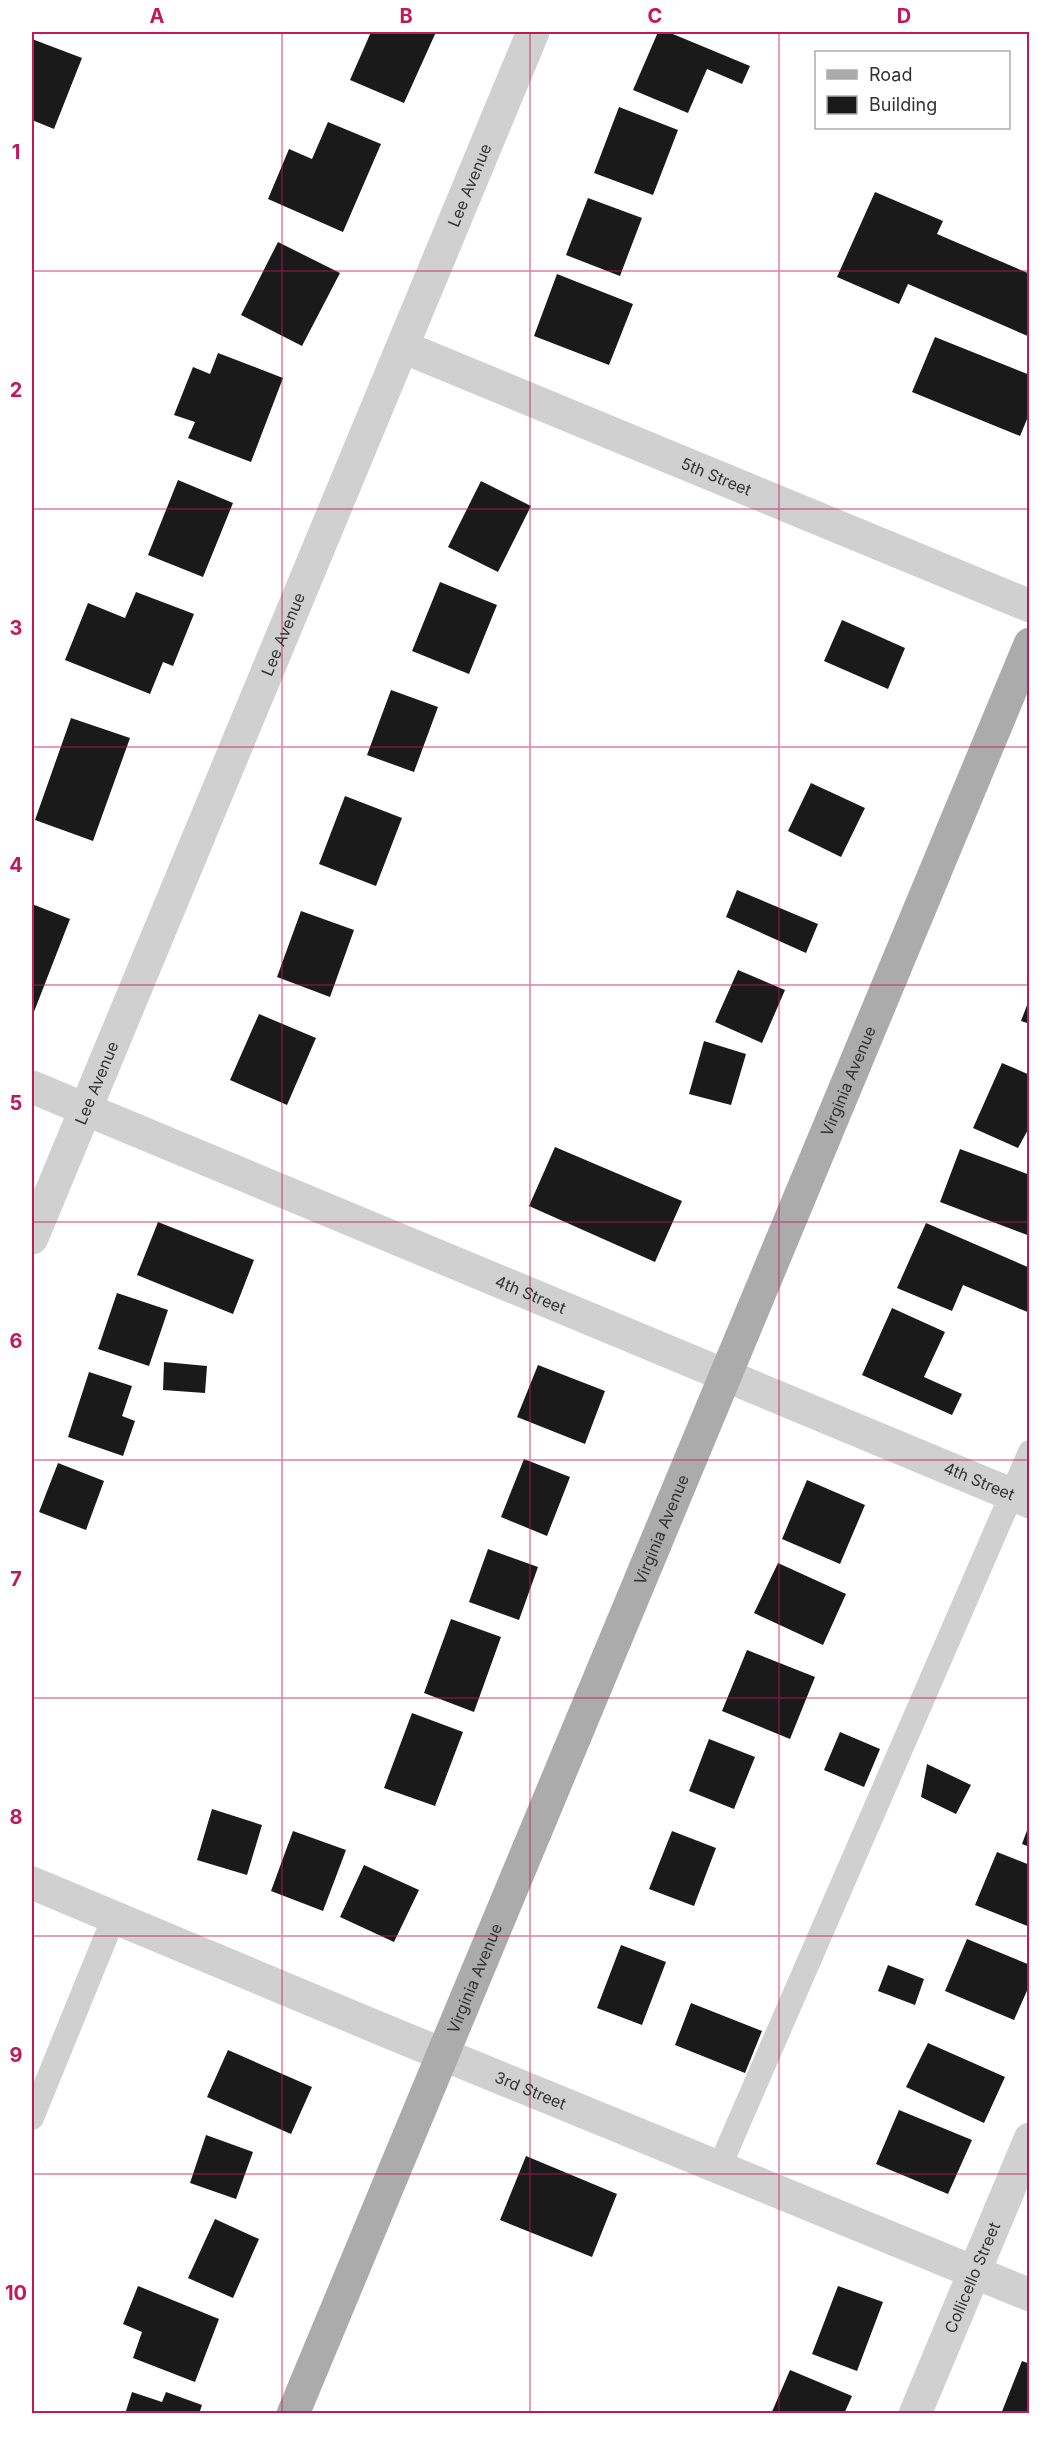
<svg xmlns="http://www.w3.org/2000/svg" width="1061" height="2445" font-family="Inter,sans-serif">
	<rect width="100%" height="100%" fill="#fff"/>
	<path fill="#1a1a1a" d="M371,32h65l-32,71 -54,-23z
		M658,32h10l82,34 -8,18 -35,-15 -19,44 -55,-23z
		M32,39l50,19 -28,71 -22,-9z
		M619,107l59,23 -25,65 -59,-22z
		M328,122l53,22 -38,88 -75,-33 21,-50 23,10z
		M875,192l68,29 -6,13 93,40v63l-122,-53 -9,20 -62,-27z
		M588,198l54,20 -22,58 -54,-21z
		M278,242l62,31 -38,73 -61,-31z
		M557,274l76,30 -24,61 -75,-29z
		M935,337l95,38v37l-10,24 -108,-44z
		M218,353l65,25 -32,84 -63,-24 7,-16 -21,-7 19,-48 17,7z
		M178,480l55,23 -30,74 -55,-22z
		M481,481l50,25 -33,66 -50,-25z
		M440,582l57,23 -28,69 -57,-23z
		M136,592l58,22 -21,52 -10,-4 -13,32 -85,-34 23,-57 37,15z
		M842,620l63,28 -17,41 -64,-28z
		M391,690l47,17 -24,65 -47,-17z
		M71,718l59,20 -37,103 -58,-21z
		M811,783l54,25 -24,49 -53,-26z
		M345,796l57,22 -26,68 -57,-22z
		M737,890l81,34 -12,29 -80,-36z
		M32,904l38,15 -38,98z
		M301,911l53,19 -24,67 -53,-20z
		M738,970l47,20 -23,53 -47,-21z
		M1029,1000h1v24l-9,-3z
		M259,1014l57,24 -29,67 -57,-25z
		M704,1041l42,13 -15,51 -42,-11z
		M1002,1063l28,12v51l-12,22 -45,-20z
		M555,1147l127,54 -27,61 -126,-56z
		M960,1149l70,26v61l-90,-34z
		M158,1222l96,38 -21,54 -96,-39z
		M926,1223l104,45v45l-67,-28 -11,26 -55,-23z
		M117,1293l51,17 -19,56 -51,-17z
		M892,1308l53,24 -21,45 38,17 -10,21 -90,-40z
		M164,1362l43,4 -2,27 -42,-3z
		M538,1365l67,26 -20,53 -68,-27z
		M89,1372l43,14 -10,30 13,5 -12,35 -55,-19z
		M524,1459l46,18 -23,59 -46,-19z
		M58,1463l46,18 -18,49 -47,-18z
		M807,1480l58,25 -25,59 -58,-25z
		M488,1549l50,18 -19,53 -50,-18z
		M778,1563l68,31 -23,51 -69,-32z
		M451,1619l50,18 -27,75 -50,-19z
		M747,1650l68,27 -25,62 -68,-28z
		M412,1713l51,19 -28,74 -51,-18z
		M840,1732l40,17 -16,38 -40,-17z
		M709,1739l46,18 -21,52 -45,-18z
		M927,1764l44,21 -15,29 -35,-17z
		M212,1809l50,16 -15,50 -50,-15z
		M1029,1825h1v22l-8,-3z
		M293,1831l53,19 -23,61 -52,-20z
		M672,1831l44,17 -22,58 -45,-17z
		M997,1852l33,13v62l-55,-22z
		M364,1865l55,25 -25,52 -54,-25z
		M967,1939l63,26v19l-16,36 -69,-29z
		M621,1945l45,17 -24,63 -45,-17z
		M888,1965l36,14 -9,26 -37,-14z
		M691,2003l71,28 -17,42 -70,-28z
		M928,2043l77,34 -21,46 -78,-36z
		M228,2050l84,37 -21,47 -84,-37z
		M899,2110l73,30 -24,54 -72,-30z
		M206,2135l47,17 -17,47 -46,-16z
		M526,2156l91,38 -25,63 -92,-37z
		M215,2219l44,20 -26,59 -45,-20z
		M138,2286l81,33 -24,63 -62,-24 9,-26 -19,-8z
		M838,2286l45,16 -26,69 -45,-17z
		M1022,2361l8,3v50h-29z
		M790,2370l62,26 -8,18h-73z
		M132,2392l30,10 4,-10 36,13 -3,9h-74z"/>
	<g fill="none" stroke-linecap="round" stroke-linejoin="round">
		<path stroke="#d0d0d0" stroke-width="24" d="M32,2118l82,-201
			M719,2168l311,-716"/>
		<g stroke="#d0d0d0" stroke-width="33">
			<path id="s1" d="M403,347l627,259"/>
			<path id="s2" d="M32,1087l998,415"/>
			<path id="s3" d="M32,1238l501,-1206"/>
			<path id="s4" d="M32,1883l354,148 644,264"/>
			<path id="s5" d="M915,2414l115,-275"/>
		</g>
		<path stroke="#ababab" stroke-width="33" id="s6" d="M293,2414l737,-1770"/>
	</g>
	<path fill="none" stroke="#c2185b" stroke-width="1.5" stroke-opacity="0.55" d="M282,32v2382M530,32v2382M779,32v2382M32,271h998M32,509h998M32,747h998M32,985h998M32,1222h998M32,1460h998M32,1698h998M32,1936h998M32,2174h998"/>
	<g text-anchor="middle" dominant-baseline="central" stroke-width="6" stroke-linejoin="round" paint-order="stroke">
		<g font-size="16" fill="#333" stroke="#fff">
			<text stroke="none"><textPath href="#s3" startOffset="1140">Lee Avenue</textPath></text>
			<text stroke="none"><textPath href="#s1" startOffset="339">5th Street</textPath></text>
			<text stroke="none"><textPath href="#s3" startOffset="654">Lee Avenue</textPath></text>
			<text stroke="none"><textPath href="#s6" startOffset="1444">Virginia Avenue</textPath></text>
			<text stroke="none"><textPath href="#s3" startOffset="168">Lee Avenue</textPath></text>
			<text stroke="none"><textPath href="#s2" startOffset="540">4th Street</textPath></text>
			<text stroke="none"><textPath href="#s2" startOffset="1026">4th Street</textPath></text>
			<text stroke="none"><textPath href="#s6" startOffset="958">Virginia Avenue</textPath></text>
			<text stroke="none"><textPath href="#s6" startOffset="472">Virginia Avenue</textPath></text>
			<text stroke="none"><textPath href="#s4" startOffset="540">3rd Street</textPath></text>
			<text stroke="none"><textPath href="#s5" startOffset="148">Collicello Street</textPath></text>
		</g>
	</g>
	<rect width="1061" height="2445" fill="none" stroke="#ffffff" stroke-width="66"/>
	<rect x="815" y="51" width="195" height="78" fill="#ffffff" stroke="#adadad" stroke-width="1.5"/>
	<rect x="827" y="70" width="30" height="9" fill="#ababab" stroke="#adadad" stroke-width="1.5"/>
	<text x="869" y="81" font-size="18" fill="#333333">Road</text>
	<rect x="827" y="96" width="30" height="18" fill="#1a1a1a" stroke="#adadad" stroke-width="1.5"/>
	<text x="869" y="111" font-size="18" fill="#333333">Building</text>
	<rect x="33" y="33" width="995" height="2379" fill="none" stroke="#c2185b" stroke-width="2"/>
	<g font-size="20" text-anchor="middle" font-weight="bold" fill="#c2185b">
		<text x="157" y="23">A</text>
		<text x="406" y="23">B</text>
		<text x="655" y="23">C</text>
		<text x="904" y="23">D</text>
		<text x="16" y="159">1</text>
		<text x="16" y="397">2</text>
		<text x="16" y="635">3</text>
		<text x="16" y="872">4</text>
		<text x="16" y="1110">5</text>
		<text x="16" y="1348">6</text>
		<text x="16" y="1586">7</text>
		<text x="16" y="1824">8</text>
		<text x="16" y="2062">9</text>
		<text x="16" y="2300">10</text>
	</g>
</svg>
